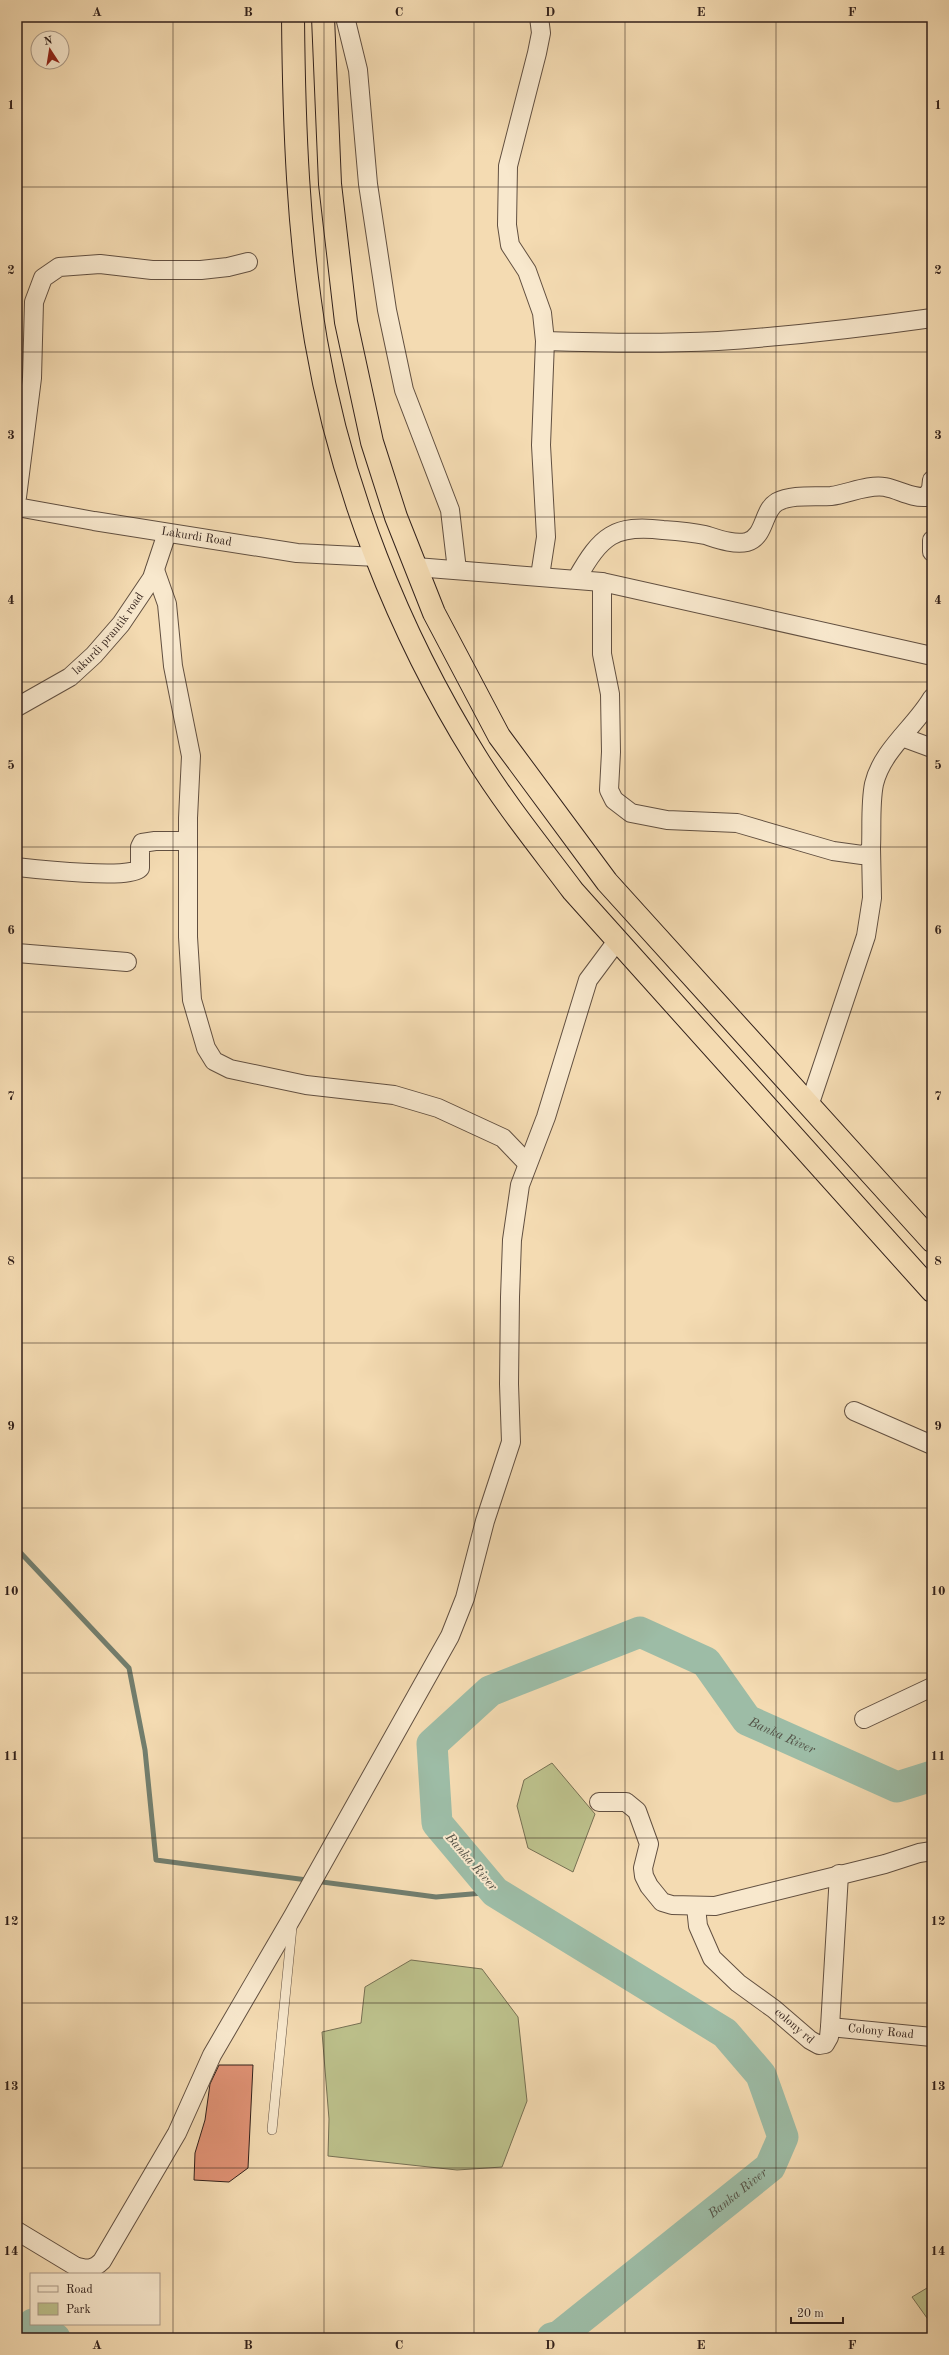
<svg xmlns="http://www.w3.org/2000/svg" width="949" height="2355" font-family="'Old Standard TT',serif">
	<rect width="100%" height="100%" fill="#f4dbb2"/>
	<filter id="stains"><feTurbulence type="fractalNoise" baseFrequency=".005" numOctaves="4"/><feColorMatrix values="0 0 0 0 .2 0 0 0 0 .09 0 0 0 0 .02 0 0 0 .5 -.17"/></filter>
	<radialGradient id="worn" r=".72"><stop offset=".6" stop-color="#630" stop-opacity="0"/><stop offset="1" stop-color="#630" stop-opacity=".3"/></radialGradient>
	<path fill="#bcc08b" stroke="#777053" d="M552,1763l43,51 -22,58 -45,-24 -11,-42 7,-26z
		M411,1960l71,9 36,48 9,84 -25,66 -45,3 -129,-14 1,-37 -7,-87 39,-9 4,-36z
		M932,2285v40l-20,-28z"/>
	<g fill="none" stroke-linecap="round" stroke-linejoin="round">
		<path stroke="#727e6e" stroke-width="5" d="M17,1549l112,119 16,82 11,110 280,37 59,-5"/>
		<g stroke="#9dbca6" stroke-width="31">
			<path d="M33,2324l22,14"/>
			<path id="s1" d="M552,2338l7,-2 211,-169 13,-30 -22,-62 -36,-42 -230,-141 -58,-69 -5,-79 58,-53 150,-59 66,30 41,58 150,67 35,-11"/>
		</g>
	</g>
	<path fill="#e09275" stroke="#32211b" d="M219,2065h34l-5,103 -19,14 -35,-2 1,-27 10,-33 5,-36z"/>
	<g fill="none" stroke-linecap="round" stroke-linejoin="round">
		<defs>
			<path id="service" d="M272,2130l20,-203"/>
			<g id="minor">
				<path d="M345,17l13,53 10,114 19,126 17,80 46,120 7,60"/>
				<path d="M539,17l2,16 -4,20 -29,113 -1,59 3,20 17,26 15,42 3,28 -4,104 5,92 -6,39"/>
				<path d="M545,341c58,2 115,3 173,0 72,-5 143,-13 214,-23"/>
				<path d="M17,497l15,-119 2,-76 9,-24 16,-11 41,-3 52,6h49l27,-3 20,-5"/>
				<path id="s2" d="M17,507l77,14 203,32 80,4"/>
				<path d="M932,540v12"/>
				<path d="M416,567l186,15 330,74"/>
				<path d="M155,570l12,34 6,62 18,90 -3,62v119l4,63 14,48 8,13 16,8 76,16 88,10 44,13 65,30 24,25"/>
				<path d="M577,578c24,-42 37,-54 86,-48 14,1 28,2 42,5 13,4 29,10 42,7 19,-6 15,-31 30,-40 15,-8 38,-5 54,-6 17,-2 37,-12 54,-9 15,3 26,11 41,10l5,-8 1,-9"/>
				<path d="M602,582v72l8,40 1,58 -2,38 5,10 17,13 36,7 70,3 96,28 29,4 4,-1 5,-6c1,-20 -1,-44 3,-64 8,-34 41,-57 58,-86"/>
				<path id="s3" d="M17,707l53,-30 24,-22 27,-31 31,-46 15,-45"/>
				<path d="M902,737l30,11"/>
				<path d="M17,867c18,2 115,13 123,1v-21l2,-4 13,-2h33"/>
				<path d="M17,953l110,9"/>
				<path d="M809,1106l57,-170 6,-38 -1,-50"/>
				<path d="M854,1411l78,34"/>
				<path d="M864,1719l68,-32"/>
				<path d="M599,1802h27l11,9 12,33 -6,24 1,8 5,10 13,16 10,3 43,1 170,-42 34,-11 13,-2"/>
				<path id="s4" d="M696,1907l2,19 14,32 26,25 36,26 36,31 9,5 6,-1 4,-7 1,-10 9,-153"/>
				<path id="s5" d="M830,2027l102,10"/>
				<path d="M17,2231l58,35c12,4 18,4 27,-5l75,-128 35,-78 81,-139 157,-280 15,-38 20,-77 26,-79 -2,-58 1,-87 2,-57 8,-55 26,-68 42,-137 29,-39"/>
			</g>
			<path id="trunk" d="M293,17c1,109 5,217 23,324 25,146 82,291 160,416 29,47 64,90 97,134l359,400
				M323,17l7,167 16,138 26,120 24,75 38,96 65,123 108,146 325,359"/>
		</defs>
		<use href="#service" stroke="#625041" stroke-width="10"/>
		<use href="#minor" stroke="#625041" stroke-width="20"/>
		<use href="#trunk" stroke="#32211b" stroke-width="24"/>
		<use href="#service" stroke="#f8e8cd" stroke-width="9"/>
		<use href="#minor" stroke="#f8e8cd" stroke-width="18"/>
		<use href="#trunk" stroke="#f4dbb2" stroke-width="22"/>
	</g>
	<path fill="none" stroke="#32211b" stroke-width="1" stroke-opacity="0.55" d="M173,17v2321M324,17v2321M474,17v2321M625,17v2321M776,17v2321M17,187h915M17,352h915M17,517h915M17,682h915M17,847h915M17,1012h915M17,1178h915M17,1343h915M17,1508h915M17,1673h915M17,1838h915M17,2003h915M17,2168h915"/>
	<g text-anchor="middle" dominant-baseline="central" stroke-width="4" stroke-linejoin="round" paint-order="stroke">
		<g font-size="12" fill="#32211b" stroke="#f8e8cd">
			<text stroke="none"><textPath href="#s2" startOffset="182">Lakurdi Road</textPath></text>
			<text stroke="none"><textPath href="#s3" startOffset="119">lakurdi prantik road</textPath></text>
			<text stroke="none"><textPath href="#s4" startOffset="161">colony rd</textPath></text>
			<text stroke="none"><textPath href="#s5" startOffset="51">Colony Road</textPath></text>
		</g>
		<g font-size="13" font-style="italic" fill="#525045" stroke="#f8e8cd">
			<text stroke="none"><textPath href="#s1" startOffset="1292">Banka River</textPath></text>
			<text transform="translate(471 1862) rotate(49)">Banka River</text>
			<text stroke="none"><textPath href="#s1" startOffset="236">Banka River</textPath></text>
		</g>
	</g>
	<rect width="949" height="2355" fill="none" stroke="#f4dbb2" stroke-width="44"/>
	<rect x="30" y="2273" width="130" height="52" fill="#f8e8cd" stroke="#a99886"/>
	<rect x="38" y="2286" width="20" height="6" fill="#f8e8cd" stroke="#a99886"/>
	<text x="66" y="2293" font-size="12" fill="#32211b">Road</text>
	<rect x="38" y="2303" width="20" height="12" fill="#bcc08b" stroke="#a99886"/>
	<text x="66" y="2313" font-size="12" fill="#32211b">Park</text>
	<g transform="translate(50 50) rotate(348)"><circle r="19" fill="#f8e8cd" stroke="#a99886"/>
	<path d="M0-3L7 15L0 10L-7 15Z" fill="#8f2418"/>
	<text y="-6" font-size="11" font-weight="bold" text-anchor="middle" fill="#32211b">N</text>
	</g>
	<path d="M791 2317v6h52v-6" fill="none" stroke="#32211b" stroke-width="2"/>
	<text x="797" y="2317" font-size="12" fill="#32211b" stroke="#f8e8cd" stroke-width="3" paint-order="stroke">20 m</text>
	<rect x="22" y="22" width="905" height="2311" fill="none" stroke="#32211b" stroke-width="1.5"/>
	<g font-size="13" text-anchor="middle" font-weight="bold" fill="#32211b">
		<text x="97" y="16">A</text>
		<text x="248" y="16">B</text>
		<text x="399" y="16">C</text>
		<text x="550" y="16">D</text>
		<text x="701" y="16">E</text>
		<text x="852" y="16">F</text>
		<text x="11" y="109">1</text>
		<text x="938" y="109">1</text>
		<text x="11" y="274">2</text>
		<text x="938" y="274">2</text>
		<text x="11" y="439">3</text>
		<text x="938" y="439">3</text>
		<text x="11" y="604">4</text>
		<text x="938" y="604">4</text>
		<text x="11" y="769">5</text>
		<text x="938" y="769">5</text>
		<text x="11" y="934">6</text>
		<text x="938" y="934">6</text>
		<text x="11" y="1100">7</text>
		<text x="938" y="1100">7</text>
		<text x="11" y="1265">8</text>
		<text x="938" y="1265">8</text>
		<text x="11" y="1430">9</text>
		<text x="938" y="1430">9</text>
		<text x="11" y="1595">10</text>
		<text x="938" y="1595">10</text>
		<text x="11" y="1760">11</text>
		<text x="938" y="1760">11</text>
		<text x="11" y="1925">12</text>
		<text x="938" y="1925">12</text>
		<text x="11" y="2090">13</text>
		<text x="938" y="2090">13</text>
		<text x="11" y="2255">14</text>
		<text x="938" y="2255">14</text>
		<text x="97" y="2349">A</text>
		<text x="248" y="2349">B</text>
		<text x="399" y="2349">C</text>
		<text x="550" y="2349">D</text>
		<text x="701" y="2349">E</text>
		<text x="852" y="2349">F</text>
	</g>
	<rect width="100%" height="100%" filter="url(#stains)"/>
	<rect width="100%" height="100%" fill="url(#worn)"/>
</svg>
